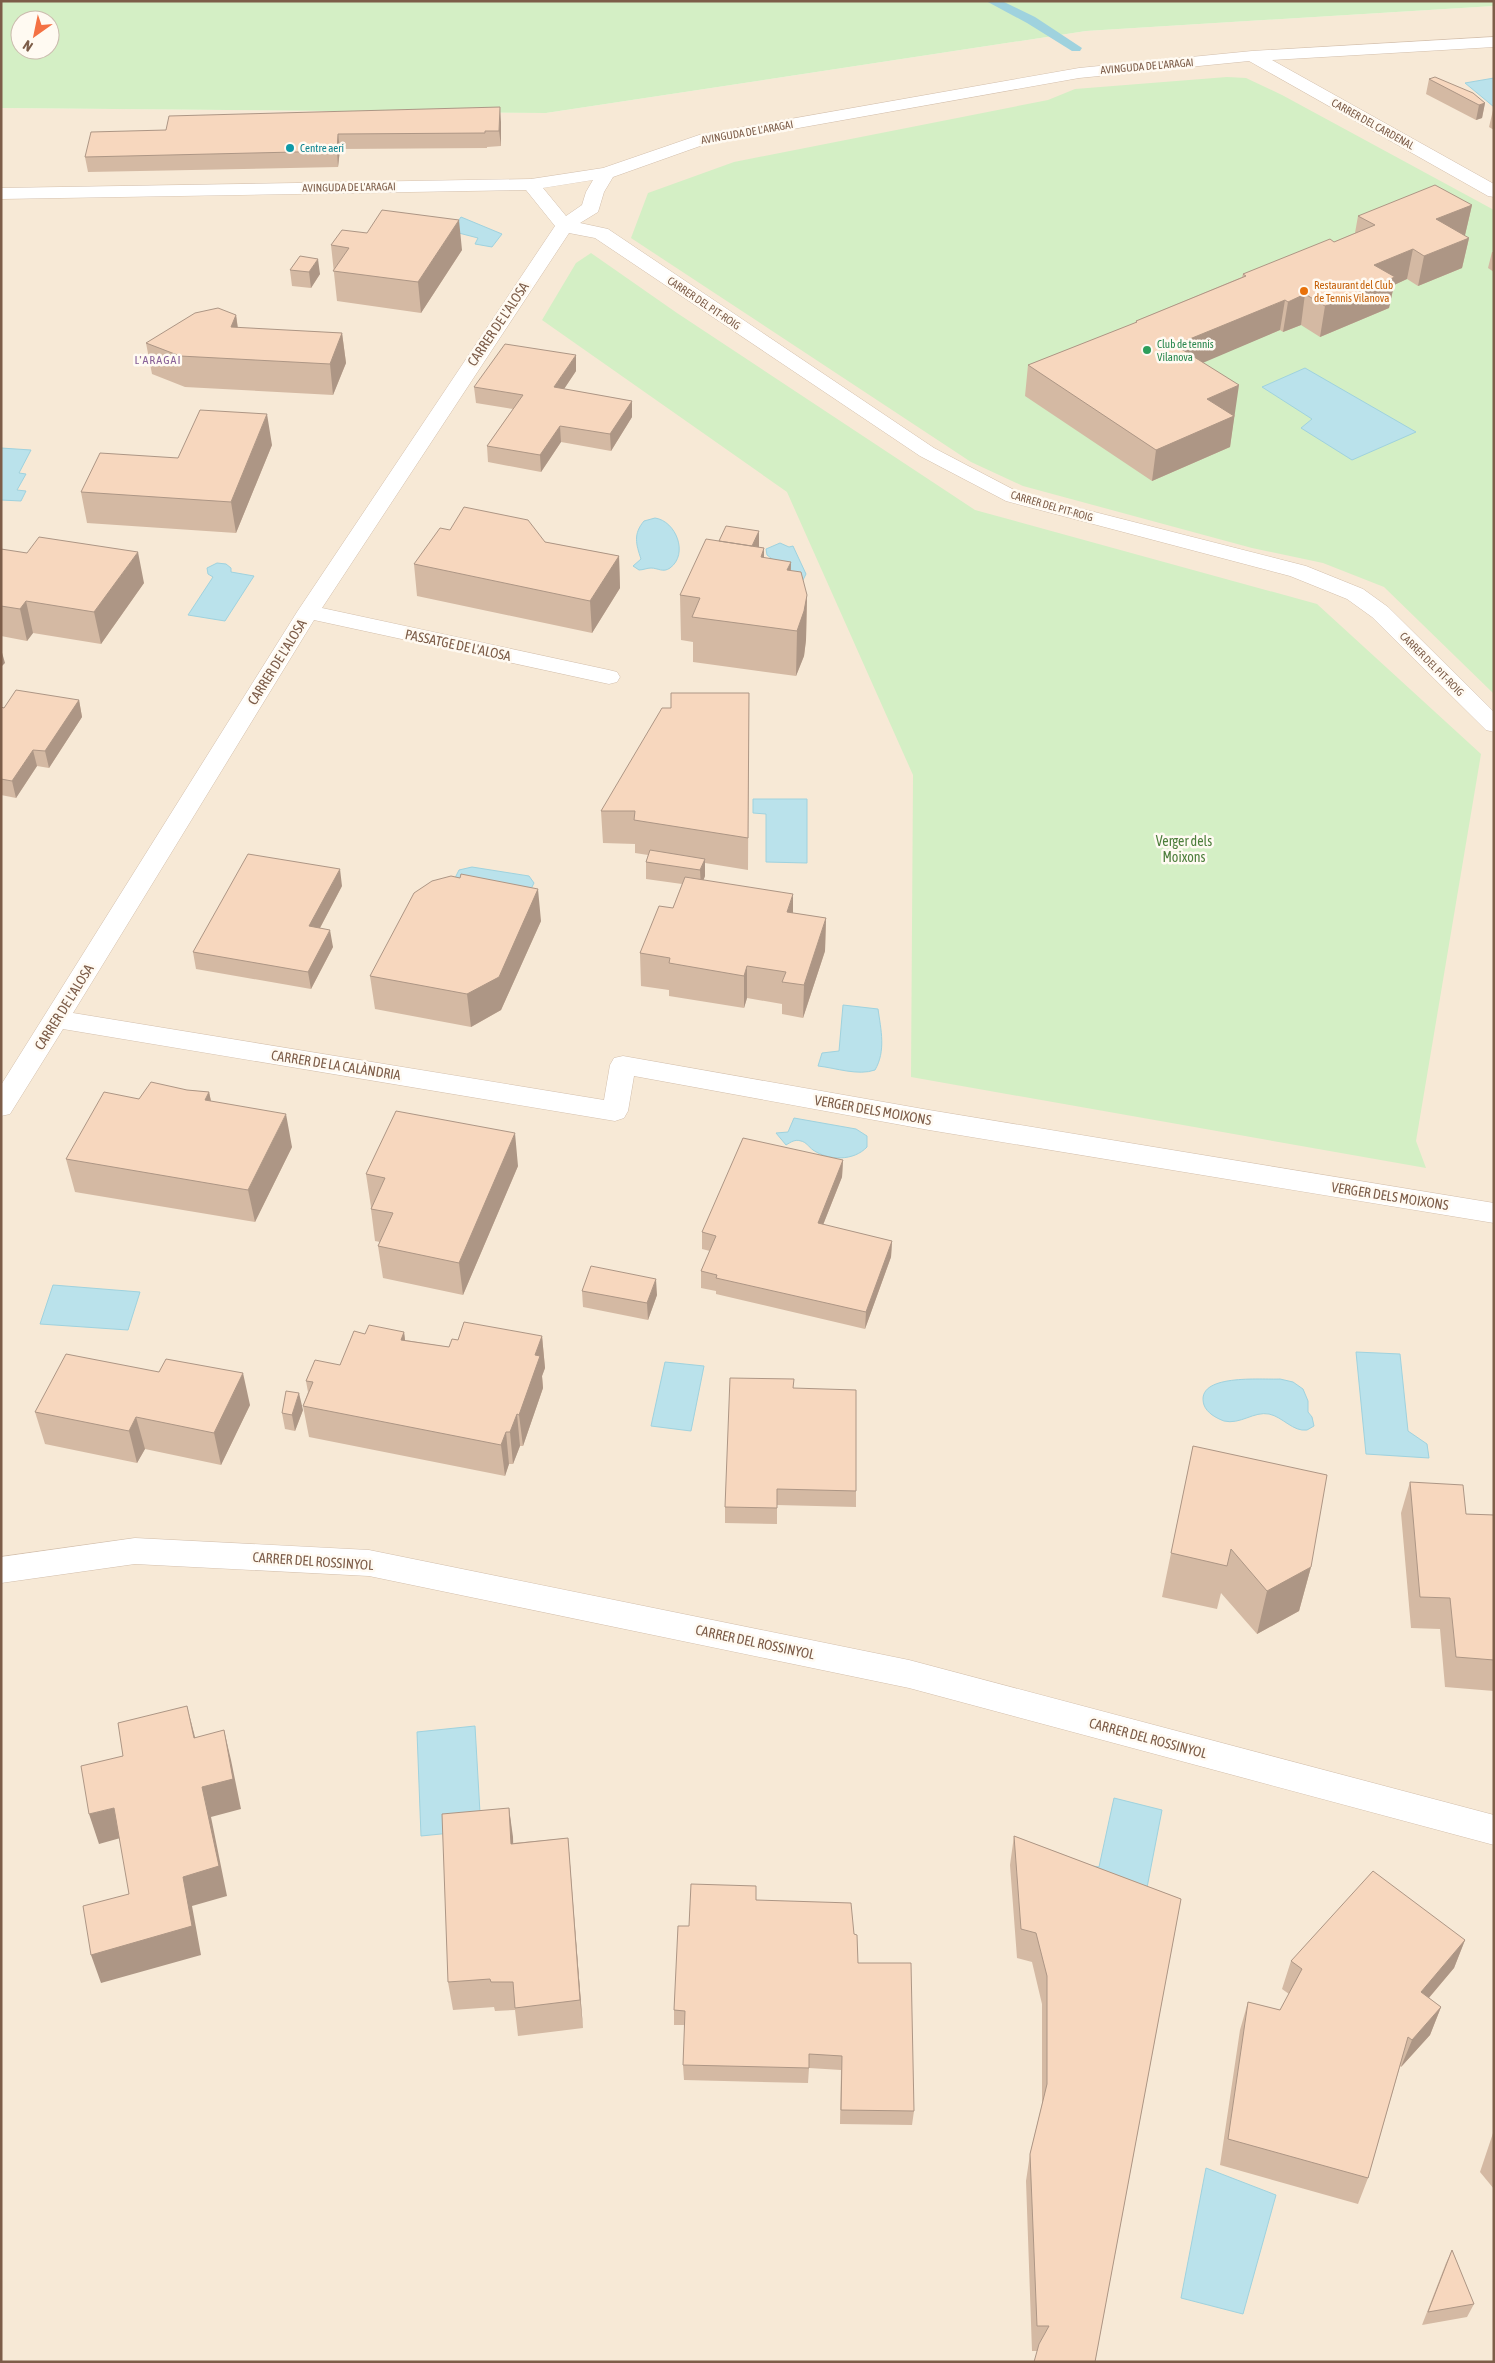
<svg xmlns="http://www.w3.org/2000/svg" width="1495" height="2363" font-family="'Asap Condensed',sans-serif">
	<rect width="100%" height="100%" fill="#fef7e9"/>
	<path fill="#f7e9d6" d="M1494,6v2356h-1493v-2254l545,5 540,-82z"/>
	<path fill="#d4efc5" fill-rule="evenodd" d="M1,1h1493v5l-408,25 -540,82 -545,-5zM20,20h30v30h-30z
		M1227,77l19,1 36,17 212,115v484l-110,-107 -61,-24 -71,-15 -229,-62 -52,-24 -340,-224 17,-45 86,-31 314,-62 27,-11z
		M591,253l86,60 298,197 342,94 164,150 -65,387 10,27 -515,-91 2,-302 -126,-283 -245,-172 34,-57z"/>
	<path fill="#bae2eb" stroke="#9fd2de" d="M1494,78v29l-29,-24z
		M461,217l41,17 -10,13 -17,-3 3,-6 -27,-7z
		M1305,368l111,64 -64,28 -51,-32 11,-9 -50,-32z
		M1,448l30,2 -12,23 7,1 -9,16 9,1 -5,10 -20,-1z
		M655,518c21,3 34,36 15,50 -7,5 -12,0 -19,0 -4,0 -8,2 -12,2l-6,-4 8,-7c-5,-15 -8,-25 3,-38z
		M780,543l9,4 4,-1 13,28 -4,8 -35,-27 -1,-6z
		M217,563l9,1 5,4v4l23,4 -29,45 -37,-6 25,-38 -5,-3 -1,-6z
		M753,799h54v64l-41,-1v-48l-13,-1z
		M472,867l57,9 5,7 -6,12 -76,-11 7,-14z
		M843,1005l35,4c3,21 8,42 -3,61 -17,6 -39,-2 -57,-4l4,-13 17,-2z
		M794,1118l62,11 11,7v11c-13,14 -38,14 -54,3 -4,-3 -7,-8 -12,-9 -6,-2 -10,1 -15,4l-10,-12 12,-1z
		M53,1285l87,7 -12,38 -88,-6z
		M1356,1352l44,2 8,77 19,13 2,14 -63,-4z
		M665,1362l39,4 -13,65 -40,-5z
		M1280,1379l13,3 10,7 5,12v11l4,5 2,9 -7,4c-14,2 -24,-13 -38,-16 -15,-3 -29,11 -45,7 -8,-3 -17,-8 -20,-16 -10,-32 58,-25 76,-26z
		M475,1726l6,104 -60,6 -4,-104z
		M1114,1798l48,12 -17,88 -59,-33 13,2z
		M1206,2168l70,27 -33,119 -62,-16z"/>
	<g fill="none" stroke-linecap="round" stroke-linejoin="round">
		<path fill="#9fd2de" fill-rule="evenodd" d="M986,1h16l33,16 47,31 -2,3h-8l-45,-28z"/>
		<defs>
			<path id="minor" d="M1494,37v10l-222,13 222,124v13l-6,-1 -239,-135 -170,17 -376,67 -90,32 -9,15 -6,20 -18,11 28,6 326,219 86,45 286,73 57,23 25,18 106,105v20l-8,-2 -114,-113 -25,-18 -57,-23 -284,-75 -86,-45 -325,-218 -26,-5 -247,375 287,62 8,2 3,5 -3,5 -8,2 -295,-64 -241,393 531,87 6,-35 4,-7 9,-2 306,54 565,93v20l-565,-93 -295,-54 -6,35 -4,7 -9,3 -552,-92 -53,85 -9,2v-31l296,-473 258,-386 -29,-36 -525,9v-11l530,-9 72,-11 96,-33 380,-67 173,-17zM593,180l-7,12 -4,13 -16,11 -23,-28z
				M135,1538l234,12 540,110 585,155v30l-585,-157 -540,-112 -234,-12 -134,19v-26z"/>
		</defs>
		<use href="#minor" stroke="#d3bfac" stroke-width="1"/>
		<use href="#minor" fill="#fff" fill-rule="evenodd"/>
	</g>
	<path fill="#d4b9a3" d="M1429,79l56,24 -3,15 -6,2 -50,-26z
		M1494,106v24l-5,-3z
		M501,122v24l-14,1v1l-147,1 -2,18 -250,5 -3,-15 81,-27z
		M1472,205l-7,30h-1l5,3 -7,30 -44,18 -11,-7 -13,6 -5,23 -69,29 -19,-12 -18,7 -3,-2 -77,32 32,54 -1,1 -4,30 -78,34 -127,-85 3,-31 107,-42 1,-2 106,-44 1,-3 91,-32 21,-9 3,-17z
		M331,245l131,5 -41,63 -84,-12z
		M1492,252h2v20l-6,-4z
		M300,256l20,18 -9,14 -19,-2 -2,-16z
		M236,315l2,13 104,5 4,30 -13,32 -148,-8 -33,-13 -6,-31z
		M576,371l-12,18 68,12v16l-21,34 -50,-9 -20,30 -53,-10 -1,-16 26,-37 -37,-6 -2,-16z
		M272,445l-36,88 -149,-10 -6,-31z
		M545,542l74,14 1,32 -28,45 -175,-37 -3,-32z
		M759,547l5,1v10l27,13 16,24 -1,45 -2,16 -8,20 -103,-14v-20l-12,-2 -1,-45z
		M1,549l143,34 -43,61 -68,-11 -6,8 -26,-5z
		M749,693l-1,177 -43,-7v13l-2,4 90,33 33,5 -1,33 -22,67 -21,-4v-10l-35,-6 -3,10 -75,-12v-6l-28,-4 -1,-33 33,-45 9,-24 -36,-5v-17l2,-7 -13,-2v-9l-32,-1 -2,-32 70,-103z
		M79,700l3,17 -33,51 -12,-2 -21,32 -15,-3v-88l3,1z
		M460,878l81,43 -40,89 -30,17 -96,-18 -5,-33z
		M342,886l-22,42 13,19 -22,42 -115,-20 -3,-17z
		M187,1090l22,2 2,9 81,46 -37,75 -180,-30 -9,-33 73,-60z
		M843,1160l-1,17 -19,48 69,16 -1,16 -26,72 -149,-35v-3l-15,-3v-17l9,-20 -8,-2v-17z
		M518,1166l-55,129 -80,-17 -5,-32 2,-4 -5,-1 -4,-32v-2l-5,-33z
		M582,1291l75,4 -9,25 -65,-13z
		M404,1332l1,8 44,7 9,-7 84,-4 3,32 -3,8 1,12 -20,58h-3l-7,18h-4l-4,12 -196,-39 -6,-31 5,-14 -2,-11 34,-16 25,-31z
		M793,1388l63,103v16l-79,-2v19l-52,-1v-16z
		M250,1405l-29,60 -76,-16 -8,14 -92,-19 -10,-32z
		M303,1410l-8,21 -10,-2 -3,-16z
		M1193,1446l118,121 -12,44 -42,23 -36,-41 -4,16 -55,-12z
		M1410,1482l56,32 28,1v176l-49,-4 -5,-58 -29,-1 -10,-115z
		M509,1808l4,35 55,-5 15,190 -65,8 -3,-26 -20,1 -1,-4 -41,3 -5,-28z
		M1014,1836l167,63 -86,463 -58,-11h-5l-6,-170 4,-27 12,-50v-100l-10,-42 -15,-4 -7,-93z
		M756,1900l98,34 4,29 56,148 -2,14 -72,-1 1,-54 -32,-2 -1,15 -124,-3 -1,-15 2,-40h-11v-15l15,-84z
		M1465,1940l-11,28 -25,30 12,9 -11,28 -29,32 -1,-1 -32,112 -10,26 -138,-39 20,-135 8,-28 32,8 9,-16 -7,-5 9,-28z
		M1494,2130v59l-14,-17z
		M1452,2250l22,54 -7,13 -45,8 24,-62z"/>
	<path fill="#ad9685" d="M1485,103l-3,15 -6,2 3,-15z
		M500,107l1,15v24l-2,-15z
		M338,134l2,15 -2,18 -1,-16z
		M1472,205l-7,30 -35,14 6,-30z
		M459,220l3,30 -41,63 -3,-31z
		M1469,238l-7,30 -44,18 6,-30z
		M1413,249l-6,30 -13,6 -5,23 -69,29 5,-31 49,-41z
		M318,259l2,15 -9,14 -2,-16z
		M1305,294l-4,31 -18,7 5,-30z
		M1285,300l-5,30 -108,46 3,-31z
		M236,315l4,31 -9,-19z
		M342,333l4,30 -13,32 -3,-31z
		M576,355v16l-22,33v-17z
		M1239,385l-9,62 -78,34 4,-31 51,-51z
		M632,401v16l-21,34 -1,-17z
		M267,414l5,31 -36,88 -5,-31z
		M560,426l1,16 -20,30 -1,-17z
		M759,531v17l-9,2z
		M764,548v45l-3,-36z
		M138,552l6,31 -43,61 -7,-32z
		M619,556l1,32 -28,45 -2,-32z
		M791,562l-1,45 -3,-37z
		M807,595l-1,45 -2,16 -8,20 1,-45z
		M26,601l7,32 -6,8 -7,-32z
		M1,649l4,14 -4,4z
		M79,700l3,17 -33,51 -4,-17z
		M33,750l4,16 -21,32 -4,-17z
		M705,859v17l-4,11 -1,-17z
		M340,869l2,17 -30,57 -3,-17z
		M538,889l3,32 -40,89 -30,17 -4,-33z
		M793,894v32l-6,-14z
		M826,918l-1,33 -22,67 1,-33z
		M330,930l3,17 -22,42 -3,-17z
		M747,966v32l-3,10v-32z
		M209,1092l7,33 -11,-25z
		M286,1114l6,33 -37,75 -7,-32z
		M515,1133l3,33 -55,129 -4,-32z
		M843,1160l-1,17 -25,63 1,-17z
		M892,1241l-1,16 -26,72 1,-17z
		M656,1279l1,16 -9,25 -1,-17z
		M404,1332l4,32 -7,-24z
		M542,1336l3,32 -3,8 1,12 -20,58 -4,-31 16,-60z
		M243,1373l7,32 -29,60 -7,-32z
		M299,1393l4,17 -8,21 -3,-16z
		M517,1414l3,32 -7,18 -3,-32z
		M136,1417l9,32 -8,14 -8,-32z
		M506,1432l3,32 -4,12 -4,-31z
		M1311,1567l-12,44 -42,23 10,-43z
		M187,1706l8,31 7,31 -8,-30z
		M224,1730l7,30 10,49 -30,8 16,79 -35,10 9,49 -100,28 -10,-28 92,-78 19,-90z
		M114,1808l10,29 -25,7 -10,-30z
		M509,1808l4,29 1,36 -3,-29z
		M568,1838l2,29 13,161 -3,-28z
		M1465,1940l-11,28 -44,52 11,-28z
		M1441,2007l-11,28 -29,32 11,-27z"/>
	<path fill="#f7d7be" stroke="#ad9685" d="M1435,77l38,16 12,10 -6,2 -50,-26z
		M500,107l-1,24h-14v2l-147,1 -1,17 -252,6 6,-25 75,-2 3,-14z
		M1435,185l37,20 -36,14 33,19 -45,18 -11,-7 -39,16 21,12 -70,29 -20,-12 -17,8 -3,-2 -110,45 64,40 -32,14 27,17 -78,34 -128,-85 109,-43 -1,-1 110,-45 -3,-2 87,-35 4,3 41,-17 -17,-9z
		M382,210l77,10 -41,62 -85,-11 16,-23 -18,-3 11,-15 25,3z
		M300,256l18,3 -9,13 -19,-2z
		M218,308l18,7 -5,12 111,6 -12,31 -150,-8 -34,-13 49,-30z
		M505,344l71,11 -22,32 78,14 -22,33 -50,-8 -20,29 -53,-9 36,-51 -49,-8z
		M200,410l67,4 -36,88 -150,-10 19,-39 78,5z
		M464,507l64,13 17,22 74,14 -29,45 -176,-37 26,-36 10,2z
		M726,526l33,5 -7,15 -33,-5z
		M39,537l99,15 -44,60 -68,-11 -6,8 -19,-3v-57l26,4z
		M706,539l58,9 -3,9 30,5 -4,8 14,2 6,23 -3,16 -7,20 -105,-14 8,-19 -20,-3z
		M16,690l63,10 -34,51 -12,-1 -21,31 -11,-2v-72l3,1z
		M671,693h78l-1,145 -114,-18 1,-9h-34l61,-103h9z
		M650,850l55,9 -5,11 -54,-8z
		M248,854l92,15 -31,57 21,4 -22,42 -115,-20z
		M461,874l77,15 -39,88 -32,17 -97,-18 44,-83 18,-12 19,-5 9,2z
		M685,877l108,17 -6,18 39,6 -22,67 -22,-3 4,-10 -39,-6 -3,10 -75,-13 1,-5 -30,-5 19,-47 14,2z
		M151,1082l36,8 22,2 -4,8 81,14 -38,76 -182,-31 38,-67 35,7z
		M396,1111l119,22 -56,130 -81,-17 15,-33 -22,-4 14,-31 -19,-4z
		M743,1138l100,22 -25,63 74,18 -26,71 -150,-34 1,-3 -16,-4 15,-35 -14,-4z
		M591,1266l65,13 -9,24 -65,-12z
		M464,1322l78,14 -7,19 5,1 -21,59 -2,-1 -7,18h-4l-5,13 -198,-39 10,-24 -7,-1 9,-21 25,5 14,-34 11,3 4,-9 35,7 -3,8 48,7 3,-8 6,1z
		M66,1354l93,18 7,-13 77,14 -29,60 -78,-16 -7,14 -94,-19z
		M730,1378l64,1 -1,9 63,2v101l-79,-2v19l-52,-1z
		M286,1391l13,2 -7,22 -10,-2z
		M1193,1446l134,29 -16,92 -44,24 -36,-42 -4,17 -56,-13z
		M1410,1482l53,3 3,29 28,1v145l-38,-3 -6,-59 -30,-1z
		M187,1706l7,32 30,-8 9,49 -31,8 17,79 -36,11 9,49 -101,29 -8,-49 46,-12 -15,-86 -25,6 -8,-48 42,-10 -5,-33z
		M509,1808l2,36 57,-6 12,162 -65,8 -2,-26h-22l-1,-3 -42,3 -6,-168z
		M1014,1836l167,63 -86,463h-61l5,-18 10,-18h-12l-7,-172 17,-70v-108l-11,-43 -15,-4z
		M1373,1871l92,69 -44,52 20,15 -29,33 -4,-3 -40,141 -140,-39 20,-137 32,8 22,-41 -11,-8z
		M691,1884l65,2v14l95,3 3,31 3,1 1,28h53l3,148 -73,-1 1,-54 -33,-2v14l-126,-3 2,-54 -11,-1 4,-84h11z
		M1452,2250l22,54 -46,8z"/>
	<circle fill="#0f9aa8" stroke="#fffaf2" stroke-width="2" cx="290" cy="148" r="5"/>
	<circle fill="#e8710a" stroke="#fffaf2" stroke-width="2" cx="1304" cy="291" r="5"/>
	<circle fill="#2e9e5b" stroke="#fffaf2" stroke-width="2" cx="1147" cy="350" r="5"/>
	<g text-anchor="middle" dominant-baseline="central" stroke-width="5" stroke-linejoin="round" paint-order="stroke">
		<g font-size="11" fill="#7d5d49" stroke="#fffaf2">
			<text transform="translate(1147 66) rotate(-5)">AVINGUDA DE L'ARAGAI</text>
			<text transform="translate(1373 124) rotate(29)">CARRER DEL CARDENAL</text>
			<text transform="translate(747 132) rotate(-10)">AVINGUDA DE L'ARAGAI</text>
			<text transform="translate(349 187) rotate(-1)">AVINGUDA DE L'ARAGAI</text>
			<text transform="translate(704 303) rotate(34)">CARRER DEL PIT-ROIG</text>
			<text transform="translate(1052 506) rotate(16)">CARRER DEL PIT-ROIG</text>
			<text transform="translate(1432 664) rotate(45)">CARRER DEL PIT-ROIG</text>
		</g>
		<g font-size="11" fill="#0d838f" stroke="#fffaf2" text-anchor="start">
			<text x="300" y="148">Centre aeri</text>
		</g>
		<g font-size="11" fill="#c56008" stroke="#fffaf2" text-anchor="start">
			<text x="1314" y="285">Restaurant del Club<tspan x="1314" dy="13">de Tennis Vilanova</tspan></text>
		</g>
		<g font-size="11" fill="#27864d" stroke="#fffaf2" text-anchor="start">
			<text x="1157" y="344">Club de tennis<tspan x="1157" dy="13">Vilanova</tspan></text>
		</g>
		<g font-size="12" letter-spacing="1" fill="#886199" stroke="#fffaf2">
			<text x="158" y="360">L'ARAGAI</text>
		</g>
		<g font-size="14" fill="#7d5d49" stroke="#fffaf2">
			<text transform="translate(498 324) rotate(-56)">CARRER DE L'ALOSA</text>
			<text transform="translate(458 645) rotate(12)">PASSATGE DE L'ALOSA</text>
			<text transform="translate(277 662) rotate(-58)">CARRER DE L'ALOSA</text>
			<text transform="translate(64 1007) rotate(-58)">CARRER DE L'ALOSA</text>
			<text transform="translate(336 1065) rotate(9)">CARRER DE LA CALÀNDRIA</text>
			<text transform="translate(873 1110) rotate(10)">VERGER DELS MOIXONS</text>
			<text transform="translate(1390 1196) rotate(9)">VERGER DELS MOIXONS</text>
			<text transform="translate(313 1561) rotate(4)">CARRER DEL ROSSINYOL</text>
			<text transform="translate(755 1642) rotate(12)">CARRER DEL ROSSINYOL</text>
			<text transform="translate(1148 1738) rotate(15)">CARRER DEL ROSSINYOL</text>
		</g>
		<g font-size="14" fill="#4d7e3c" stroke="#fffaf2">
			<text x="1184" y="841">Verger dels<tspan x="1184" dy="16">Moixons</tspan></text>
		</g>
	</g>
	<rect width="1495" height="2363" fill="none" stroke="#7d5d49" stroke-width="5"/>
	<g transform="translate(35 35) rotate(213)"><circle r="24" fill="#fffaf2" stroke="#cbbbae"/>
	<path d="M0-4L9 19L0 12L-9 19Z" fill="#f47143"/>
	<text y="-8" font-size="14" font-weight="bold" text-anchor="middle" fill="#7d5d49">N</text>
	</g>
</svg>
